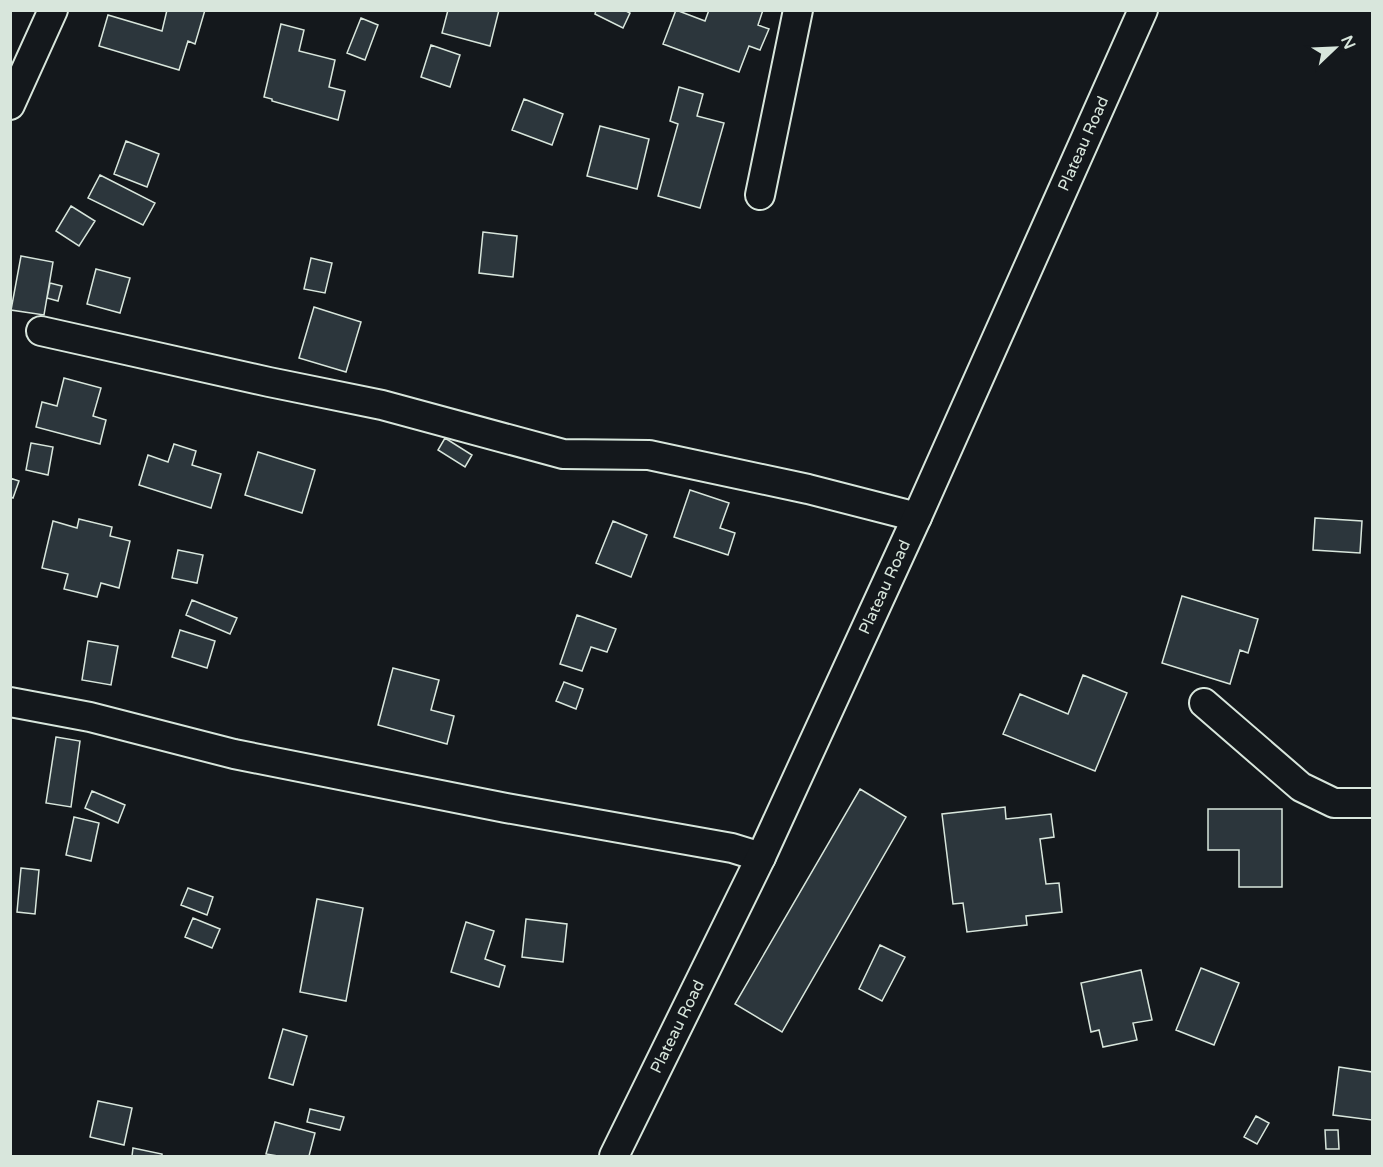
<svg xmlns="http://www.w3.org/2000/svg" width="1383" height="1167" font-family="'Varela Round',sans-serif">
	<rect width="100%" height="100%" fill="#14181c"/>
	<path fill="#2c363c" stroke="#d8e6dc" stroke-width="1.5" d="M167,10h38l-10,34 -7,-3 -9,29 -80,-24 9,-31 54,16z
		M448,10h51l-9,36 -48,-13z
		M596,10h28l6,3 -7,15 -28,-14z
		M676,10l29,11 4,-11h54l-5,15 11,4 -9,21 -11,-4 -10,26 -76,-28z
		M361,18l17,7 -13,35 -18,-7z
		M281,24l23,6 -5,21 36,9 -6,27 16,4 -7,29 -66,-19v-2l-8,-2z
		M431,45l29,10 -10,32 -29,-10z
		M679,87l24,7 -6,22 27,7 -24,85 -42,-12 20,-72 -8,-3z
		M524,99l39,15 -11,31 -40,-15z
		M600,126l49,13 -12,50 -50,-13z
		M126,141l33,13 -12,33 -33,-13z
		M100,175l55,28 -12,22 -55,-27z
		M71,206l24,15 -16,25 -23,-15z
		M483,232l34,4 -4,41 -34,-4z
		M21,256l32,6 -9,53 -33,-5z
		M311,258l21,5 -7,30 -21,-4z
		M96,269l34,9 -10,35 -33,-9z
		M50,283l12,3 -4,15 -11,-3z
		M314,307l47,15 -15,50 -47,-14z
		M64,378l37,10 -8,28 13,4 -6,24 -64,-17 6,-25 15,4z
		M445,438l27,17 -7,12 -27,-17z
		M31,443l22,4 -5,28 -22,-5z
		M174,444l22,7 -4,14 29,9 -10,34 -72,-23 9,-30 20,7z
		M258,452l57,18 -13,43 -57,-18z
		M10,478l9,3 -6,17 -3,-1z
		M690,490l39,13 -9,25 15,5 -7,22 -54,-18z
		M1315,518l47,3 -2,32 -47,-3z
		M79,519l33,8 -2,9 20,5 -11,47 -18,-5 -4,14 -33,-8 4,-15 -26,-6 11,-47 24,7z
		M613,521l34,14 -16,42 -35,-14z
		M178,550l25,5 -6,28 -25,-5z
		M1182,596l76,23 -10,34 -8,-3 -10,34 -68,-21z
		M192,600l45,18 -7,16 -44,-19z
		M577,615l39,14 -9,23 -16,-5 -9,24 -22,-7z
		M180,630l35,11 -8,27 -35,-11z
		M88,641l30,5 -7,39 -29,-5z
		M393,668l46,12 -8,30 23,6 -7,28 -69,-19z
		M1083,675l44,18 -32,78 -92,-37 17,-40 48,20z
		M564,682l19,7 -7,20 -20,-8z
		M56,737l24,4 -9,66 -25,-4z
		M860,789l46,28 -124,215 -47,-28z
		M92,791l33,14 -7,18 -33,-15z
		M1005,807l1,12 45,-5 3,23 -14,2 6,45 13,-1 3,29 -36,4 1,9 -60,7 -4,-29 -10,1 -11,-90z
		M1208,809h74v78h-43v-37h-31z
		M74,817l25,6 -8,38 -25,-6z
		M21,868l18,2 -4,44 -18,-2z
		M188,888l25,9 -6,18 -26,-10z
		M317,899l46,9 -17,93 -46,-9z
		M193,918l27,11 -8,19 -27,-11z
		M526,919l41,5 -4,38 -41,-5z
		M466,922l28,9 -9,28 20,7 -6,21 -48,-15z
		M880,945l25,12 -23,44 -23,-12z
		M1201,968l38,15 -25,62 -38,-15z
		M1141,970l11,50 -19,3 4,17 -34,7 -4,-17 -8,2 -10,-49z
		M283,1029l24,7 -14,49 -24,-7z
		M1339,1067l33,5v48l-39,-5z
		M98,1101l34,7 -8,37 -34,-8z
		M310,1109l34,8 -4,13 -33,-8z
		M1256,1116l13,7 -12,21 -13,-7z
		M275,1122l40,11 -6,23h-31l-12,-2z
		M1325,1130h13l1,19h-13z
		M133,1148l29,6v2h-30z"/>
	<g fill="none" stroke-linecap="round" stroke-linejoin="round">
		<defs>
			<g id="minor">
				<path d="M10,105l43,-95"/>
				<path d="M760,195l38,-185"/>
				<path d="M41,331l228,51 113,23 181,49 86,1 159,34 109,28"/>
				<path d="M10,702l80,15 144,37 272,54 226,40 29,9"/>
				<path d="M1204,703l97,84 33,16h38"/>
				<path id="s1" d="M614,1156l147,-299 156,-340 226,-507"/>
			</g>
		</defs>
		<use href="#minor" stroke="#d8e6dc" stroke-width="32"/>
		<use href="#minor" stroke="#14181c" stroke-width="28"/>
	</g>
	<g text-anchor="middle" dominant-baseline="central" stroke-width="4.5" stroke-linejoin="round" paint-order="stroke">
		<g font-size="16" fill="#d8e6dc" stroke="#14181c">
			<text stroke="none"><textPath href="#s1" startOffset="1116">Plateau Road</textPath></text>
			<text stroke="none"><textPath href="#s1" startOffset="630">Plateau Road</textPath></text>
			<text stroke="none"><textPath href="#s1" startOffset="144">Plateau Road</textPath></text>
		</g>
	</g>
	<rect width="1383" height="1167" fill="none" stroke="#d8e6dc" stroke-width="24"/>
	<g transform="translate(1335 48) rotate(67)" stroke="#14181c" stroke-width="4.5" paint-order="stroke">
	<path d="M0-4.5L10 22L0 15L-10 22Z" fill="#d8e6dc"/>
	<text y="-9" font-size="16" font-weight="bold" text-anchor="middle" fill="#d8e6dc">N</text>
	</g>
</svg>
